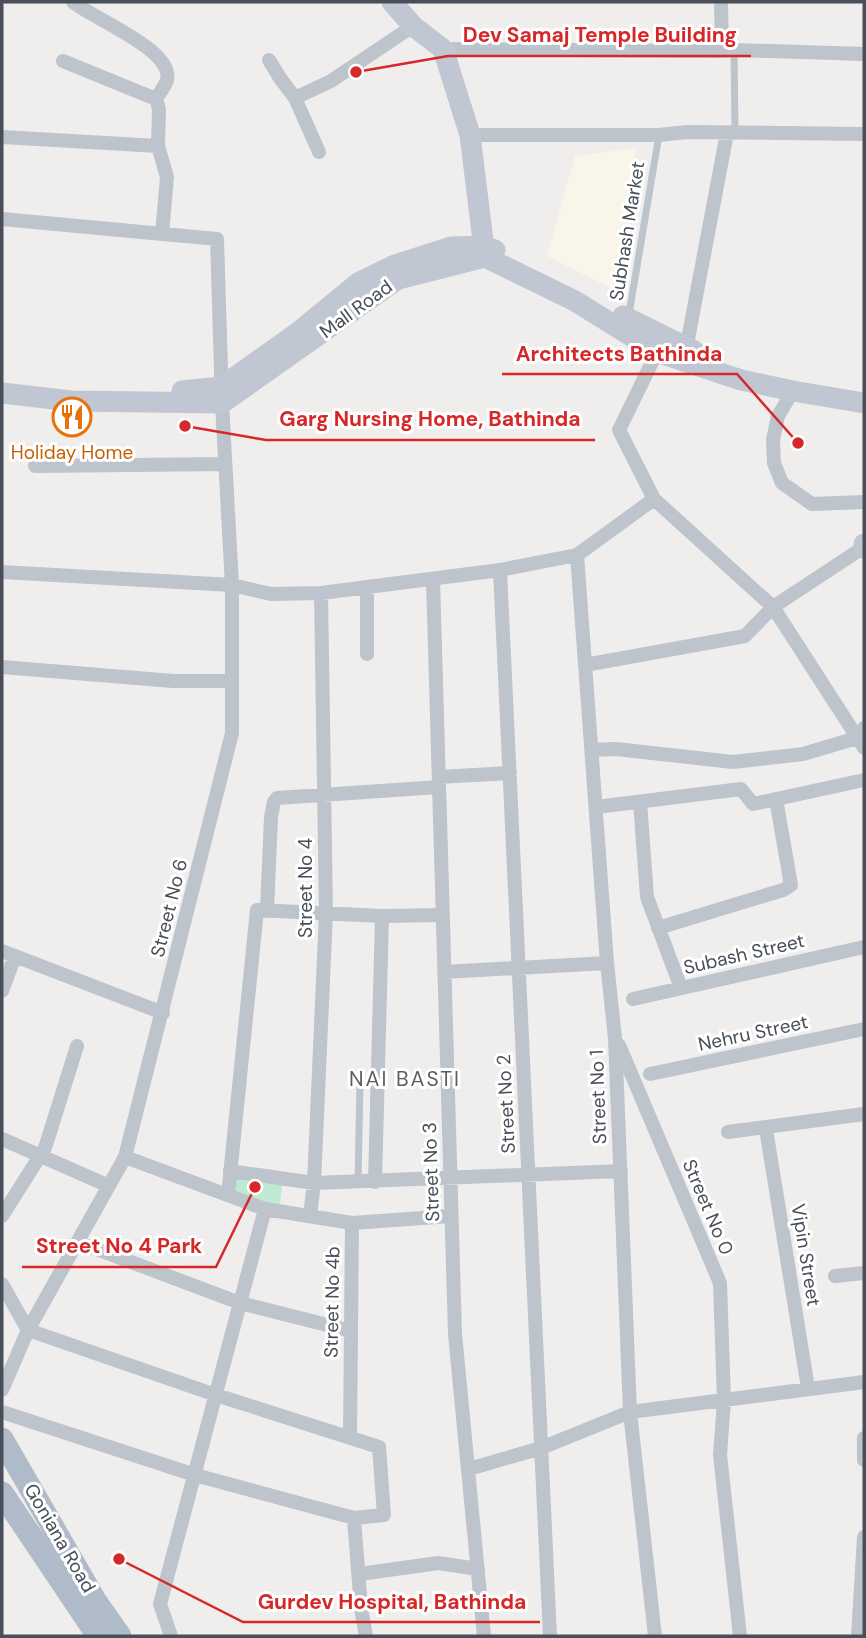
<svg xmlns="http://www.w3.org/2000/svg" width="866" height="1638" font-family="'DM Sans',sans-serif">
	<rect width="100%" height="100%" fill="#f0eded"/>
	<path fill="#f9f5e8" d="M636,148l-15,110 -5,33 -69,-35 28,-100z"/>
	<path fill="#c0e9d3" d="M230,1171l53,8 -4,34 -51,-18z"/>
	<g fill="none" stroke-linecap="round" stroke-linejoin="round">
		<path stroke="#bdc4cb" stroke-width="7" d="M734,50l1,82
			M629,314l30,-179
			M358,1182l2,-100"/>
		<path stroke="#bdc4cb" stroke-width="14" d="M73,2c21,17 101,48 94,78 -2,7 -8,13 -11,19
			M721,2l1,49
			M443,49l279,2 12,-1 130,4
			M269,60l11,18 15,20 24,54
			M63,61l93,38 3,10 -1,37 9,31 -5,57
			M295,98l36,-17 82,-55
			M470,135h189l28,-3 177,2
			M2,137l156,9
			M2,219l215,20 5,164 10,182v148l-107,424 -97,173 -26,60
			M657,352l-38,78 35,69 119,108 91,-60
			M685,355l42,-222
			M793,391l-15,25 -5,24 1,23 8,20 30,21 52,-2
			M35,466l190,-2
			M577,555l30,408 8,75 15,374 25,224
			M500,570l50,1066
			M2,572l230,13 39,9 50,-1 179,-23 77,-15 77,-56
			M433,579l22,755 29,302
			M367,587v67
			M585,665l160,-29 28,-29 91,141
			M2,667l171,14h59
			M592,750l24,-1 117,13 70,-8 54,-16 7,-10
			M439,777l71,-4
			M640,802l7,95 34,91
			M596,807l145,-18 12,15 111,-24
			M267,911l4,-94 3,-15 3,-4 162,-11
			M658,928l125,-38 8,-5 -15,-86
			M2,951l161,62
			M444,972l163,-9
			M2,991l13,-35
			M633,999l231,-52
			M619,1045l101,238 4,118 -4,54 20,181
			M650,1074l214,-45
			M766,1129l42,259
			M728,1132l136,-18
			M2,1139l107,47
			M125,1157l140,52 -105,395 11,32
			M230,1171l84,12 307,-12
			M375,1182l7,-266
			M228,1195l29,-285 125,6 61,-1
			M265,1209l87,14
			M2,1216l43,-68 32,-102
			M310,1216l4,-33 12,-270 -5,-320
			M78,1242l162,61 111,28
			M835,1276l29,-3
			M2,1284l26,46 188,65 163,52 5,68 -30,3 -159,-43 -193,-63
			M350,1438l2,-215 99,-7
			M864,1438v22
			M469,1469l72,-21 89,-36 234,-30
			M354,1518l7,90 5,28
			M360,1574l78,-11 40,6
			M858,1636l6,-99"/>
		<path stroke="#c0c7d2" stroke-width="21" d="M392,2l21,24 30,23 27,86 15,122
			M623,316l71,35
			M182,391l39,-4 76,-54 61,-50 37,-18 56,-18 33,-1 11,4
			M2,393l69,8 151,2 176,-124 87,-22 90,44 82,51 84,28 52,11 71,12
			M864,544v4"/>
		<path stroke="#b0bbc9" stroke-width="23" d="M2,1439l94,163 24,34
			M2,1493l96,143"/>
	</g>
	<defs>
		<symbol id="restaurant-ring" viewBox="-11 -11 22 22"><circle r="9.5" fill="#fff" stroke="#e8710a" stroke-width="1.5"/><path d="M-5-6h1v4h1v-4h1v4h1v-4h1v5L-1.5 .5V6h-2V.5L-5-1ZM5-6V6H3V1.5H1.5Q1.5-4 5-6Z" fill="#e8710a"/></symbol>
	</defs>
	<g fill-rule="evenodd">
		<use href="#restaurant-ring" x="50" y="395" width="44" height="44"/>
	</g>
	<g text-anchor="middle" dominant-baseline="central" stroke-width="6" stroke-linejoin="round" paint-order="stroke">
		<g font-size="19" fill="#484f58" stroke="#fff">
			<text transform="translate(627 231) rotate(-81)">Subhash Market</text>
			<text transform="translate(356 309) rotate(-36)">Mall Road</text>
			<text transform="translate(305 888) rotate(-90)">Street No 4</text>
			<text transform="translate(169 908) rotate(-76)">Street No 6</text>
			<text transform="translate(744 954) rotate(-13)">Subash Street</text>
			<text transform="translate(753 1033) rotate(-12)">Nehru Street</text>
			<text transform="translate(598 1097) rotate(-92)">Street No 1</text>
			<text transform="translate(506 1104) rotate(-93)">Street No 2</text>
			<text transform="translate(431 1172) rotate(-92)">Street No 3</text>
			<text transform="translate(708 1207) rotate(67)">Street No 0</text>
			<text transform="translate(806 1255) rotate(81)">Vipin Street</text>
			<text transform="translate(332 1302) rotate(-89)">Street No 4b</text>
			<text transform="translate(60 1538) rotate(60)">Goniana Road</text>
		</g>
		<g font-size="19" fill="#c56008" stroke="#fff">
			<text x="72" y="452">Holiday Home</text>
		</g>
		<g font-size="21" letter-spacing="2" fill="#5b5d61" stroke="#fff">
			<text x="405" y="1079">NAI BASTI</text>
		</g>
	</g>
	<path fill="none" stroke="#d62828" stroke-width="2.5" d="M356 72L448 56H751M798 443L737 374H502M185 426L266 440H595M255 1187L216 1267H22M119 1559L243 1622H540"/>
	<g fill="#d62828" stroke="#fff" stroke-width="2.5">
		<circle cx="356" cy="72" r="7"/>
		<circle cx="798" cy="443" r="7"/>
		<circle cx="185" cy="426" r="7"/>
		<circle cx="255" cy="1187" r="7"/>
		<circle cx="119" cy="1559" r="7"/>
	</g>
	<g font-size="21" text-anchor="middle" font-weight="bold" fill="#d62828" stroke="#fff" stroke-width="6" stroke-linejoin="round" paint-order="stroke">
		<text x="600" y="42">Dev Samaj Temple Building</text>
		<text x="619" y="361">Architects Bathinda</text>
		<text x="430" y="426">Garg Nursing Home, Bathinda</text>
		<text x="119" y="1253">Street No 4 Park</text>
		<text x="392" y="1609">Gurdev Hospital, Bathinda</text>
	</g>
	<rect width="866" height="1638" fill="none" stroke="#484f58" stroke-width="7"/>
</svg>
